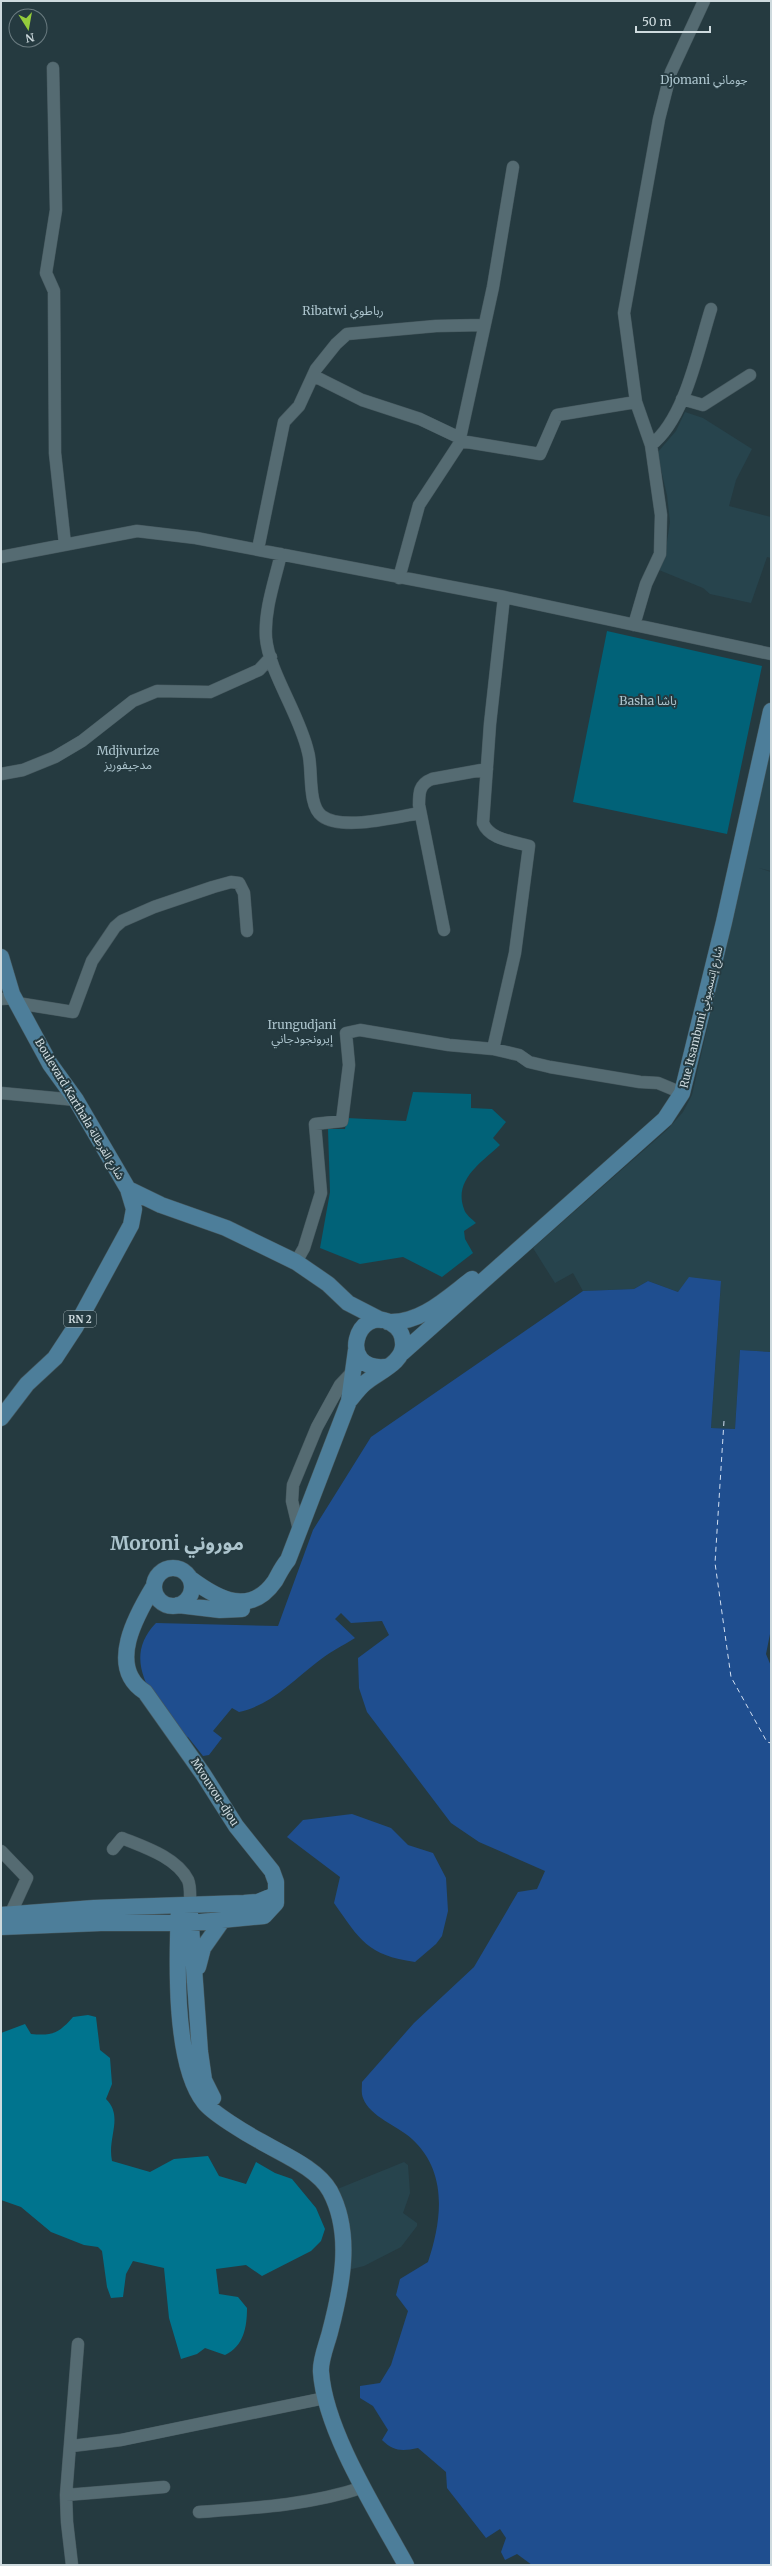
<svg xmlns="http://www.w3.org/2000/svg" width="772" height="2566" font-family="Merriweather,'Noto Sans Arabic',serif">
	<rect width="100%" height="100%" fill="#253a40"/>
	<path fill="#27444d" d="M685,412l18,6 49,31 -16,31 -7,26 42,11v41l-4,-1 -16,46 -41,-9 -7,-6 -44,-18 6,-15 5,-33 -3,-27 -10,-42 19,-22z
		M771,747v124l-12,-3 12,4v480l-31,-2 -5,79 -24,-1 10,-147 -43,11 -30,-11 -14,8 -51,2 -10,-18 -18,10 -22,-35 135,-119 15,-17 9,-17z
		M404,2162l4,3 2,28 -7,20 14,10v3l-16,21 -37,19 -16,4 -13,-80z"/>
	<path fill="#016278" d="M607,631l155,35 -35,168 -154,-32z
		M413,1092l58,2v14l21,1 14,13 -13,16 7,7c-18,17 -47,35 -36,64 1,5 8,10 12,14l-12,8 1,8 8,14 -31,24 -39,-20 -43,7 -40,-16 10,-56 -2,-63h17l2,-11 59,3z"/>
	<path fill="#00748e" d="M88,2015l8,2 4,33 10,8 2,26 -6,15c18,18 1,38 6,62l38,11 24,-13 34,-3 11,20 27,8 10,-22 19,11 17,6 24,29 9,21 -4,12 -10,10 -49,25 -16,-11 -30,4 3,25 19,3 9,11c0,19 -3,38 -22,47l-20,-7 -8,6 -16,5 -12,-41 -5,-50 -31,-7 -7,13 -3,23 -12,1 -4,-11 -5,-36 -4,-4 -14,-2 -33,-13 -30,-25 -20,-7v-167l24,-9 6,10c22,2 28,-1 42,-17z"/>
	<path fill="#1f4e8f" d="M689,1277l32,4 -10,147 24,1 5,-79 31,2v277l-5,25 5,12v899h-239l-15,-11 -12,6 -4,-8 5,-14 -6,-9 -14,9 -39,-50 -1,-16 -28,-24c-15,3 -24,4 -36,-8l6,-10 -15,-24 -13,-8v-12l20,-3 11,-18 17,-54 -12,-16 4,-16 28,-17c14,-42 20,-90 -16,-123 -14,-13 -42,-22 -49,-41 -2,-5 -1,-11 -1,-16l52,-59 60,-56 44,-75 19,-3 8,-18 -66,-29 -28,-19 -84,-111 -8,-24 -1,-30 31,-23 -7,-14 -31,2 -10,-10 -6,6 20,19c-13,8 -27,15 -39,25 -23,18 -47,43 -77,49l-7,-4 -19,23 9,7 -13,17 -6,1 -15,-19 -10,-2c-22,-35 -59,-74 -22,-112l122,3 35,-96 58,-93 212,-146 51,-2 14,-8 30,11z
		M352,1814l39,14 17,17 25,8 13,25 2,33 -6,25 -6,8 -21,18c-48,-7 -55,-22 -81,-59l6,-26 -53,-40 16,-17z"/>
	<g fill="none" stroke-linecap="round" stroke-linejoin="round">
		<path stroke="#d1dff2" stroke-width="1" stroke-dasharray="5 4" stroke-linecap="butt" d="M724,1421l-9,142 16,114 36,65 4,1"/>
		<defs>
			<path id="minor" d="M53,68l3,142 -10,63 8,18 1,162 10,91
				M314,376l48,24 58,19 40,19
				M682,399l21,6 47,-30
				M461,441l79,13 17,-39 79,-13
				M651,445c34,-26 47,-95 60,-136
				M258,549l26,-127 15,-16 17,-37 20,-25 11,-10 89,-8 47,-1
				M281,554c-6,26 -17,56 -15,84 3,34 34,77 42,114 5,16 -1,53 14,64 20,15 75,1 98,-3
				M1,557l136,-26 59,7 308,59 267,57
				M399,578l20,-73 42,-64 -1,-3 33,-151 20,-120
				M634,625l12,-41 14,-30 1,-39 -10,-70 -15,-43 -12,-89 35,-194 12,-47 33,-71
				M1,774l22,-4 32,-13 27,-16 51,-40 24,-10 53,1 49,-22 12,-13
				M444,930l-25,-125c0,-12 0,-21 13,-26l55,-10
				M1,999l13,-1
				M17,1003l56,9 19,-51 23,-34 7,-6 32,-14 59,-20 18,-5 8,1 5,10 3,38
				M493,1049l22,-96 14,-107c-16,-5 -39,-6 -46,-23l7,-99 14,-127
				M1,1093l75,7
				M296,1262l8,-14 17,-55 -6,-69 27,-3 7,-56 -3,-32 14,-3 89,15 44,4 26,6 10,7 21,5 90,15 18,1 24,10
				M299,1530l-7,-29 1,-16 24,-58 23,-42 14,-15
				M113,1849l9,-11c22,9 54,19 66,42 3,7 2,18 2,25
				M1,1851l26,27 -17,37v6
				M72,2446l49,-6 204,-42
				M66,2495l98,-8
				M199,2512c57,-4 111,-7 165,-25
				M72,2565l-5,-43 -1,-27 12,-151"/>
			<path id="major" d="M1,957l11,37 38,70 26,36 52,89 6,20 -3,16 -55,101 -21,32 -28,26 -26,34
				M128,1189l33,16 65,23 70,34 32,22 20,19 33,17
				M388,1322c33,2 60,-25 84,-43
				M402,1353l263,-234 17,-26 42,-171 47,-211
				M349,1401c5,-6 10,-13 16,-18 13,-11 40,-21 38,-40 0,-9 -5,-16 -12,-20 -35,-19 -54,48 -6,44
				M154 1587a19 19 0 1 1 38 0a19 19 0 1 1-38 0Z
				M191,1579c27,20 59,38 84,2 4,-7 7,-14 13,-21l61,-159 7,-51
				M178,1605l42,5 22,-1
				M179,1906c-2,50 -6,157 25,196 8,11 43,32 56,39 22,13 57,27 70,50 23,43 12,95 0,141 -3,12 -10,28 -9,40 4,59 56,140 85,193
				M190,1912l10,140 4,28 9,18
				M1,1915l93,-7 150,-5 14,-1 17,-7
				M1,1927l100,-4h89l74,-7 12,-13v-21l-4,-11 -36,-45 -33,-52 -58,-82c-39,-25 -8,-78 9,-106
				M198,1967l5,-19 19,-27"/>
		</defs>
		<use href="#minor" stroke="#46585e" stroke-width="13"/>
		<use href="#major" stroke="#46585e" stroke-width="17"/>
		<use href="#minor" stroke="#556b72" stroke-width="12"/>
		<use href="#major" stroke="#4d7e9a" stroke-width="16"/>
	</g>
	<g text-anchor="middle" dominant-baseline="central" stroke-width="4" stroke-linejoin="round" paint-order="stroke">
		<rect fill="#253a40" stroke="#9baaaf" stroke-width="1" x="64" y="1311" width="32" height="16" rx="3"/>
		<g font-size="10" font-weight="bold" fill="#cedade">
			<text x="80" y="1319">RN 2</text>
		</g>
		<g font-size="11" fill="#cedade" stroke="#253a40">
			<text transform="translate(701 1017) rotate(-76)">Rue Itsambuni شارع إتسمبوني</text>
			<text transform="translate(80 1109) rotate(59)">Boulevard Karthala شارع القرطالة</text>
			<text transform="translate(215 1792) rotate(57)">Mvouvou-djou</text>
		</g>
		<g font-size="12" fill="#acc4cd" stroke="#253a40">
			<text x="704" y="79">Djomani جوماني</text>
			<text x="343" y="310">Ribatwi رباطوي</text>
			<text x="648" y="700">Basha باشا</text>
			<text x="128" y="750">Mdjivurize<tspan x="128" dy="14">مدجيفوريز</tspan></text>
			<text x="302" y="1024">Irungudjani<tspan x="302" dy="14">إيرونجودجاني</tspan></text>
		</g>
		<g font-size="19" font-weight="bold" fill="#acc4cd" stroke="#253a40">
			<text x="177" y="1543">Moroni موروني</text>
		</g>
	</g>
	<rect width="772" height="2566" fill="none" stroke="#cedade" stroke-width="4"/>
	<g transform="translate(28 28) rotate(169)"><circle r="19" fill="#253a40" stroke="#697a7f"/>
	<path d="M0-3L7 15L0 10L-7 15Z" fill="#94cc3c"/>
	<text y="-6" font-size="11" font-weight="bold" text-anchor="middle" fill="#cedade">N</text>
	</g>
	<path d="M636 26v6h74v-6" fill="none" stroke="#cedade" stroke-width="2"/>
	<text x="642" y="26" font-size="12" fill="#cedade" stroke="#253a40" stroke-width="3" paint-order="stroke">50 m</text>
</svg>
